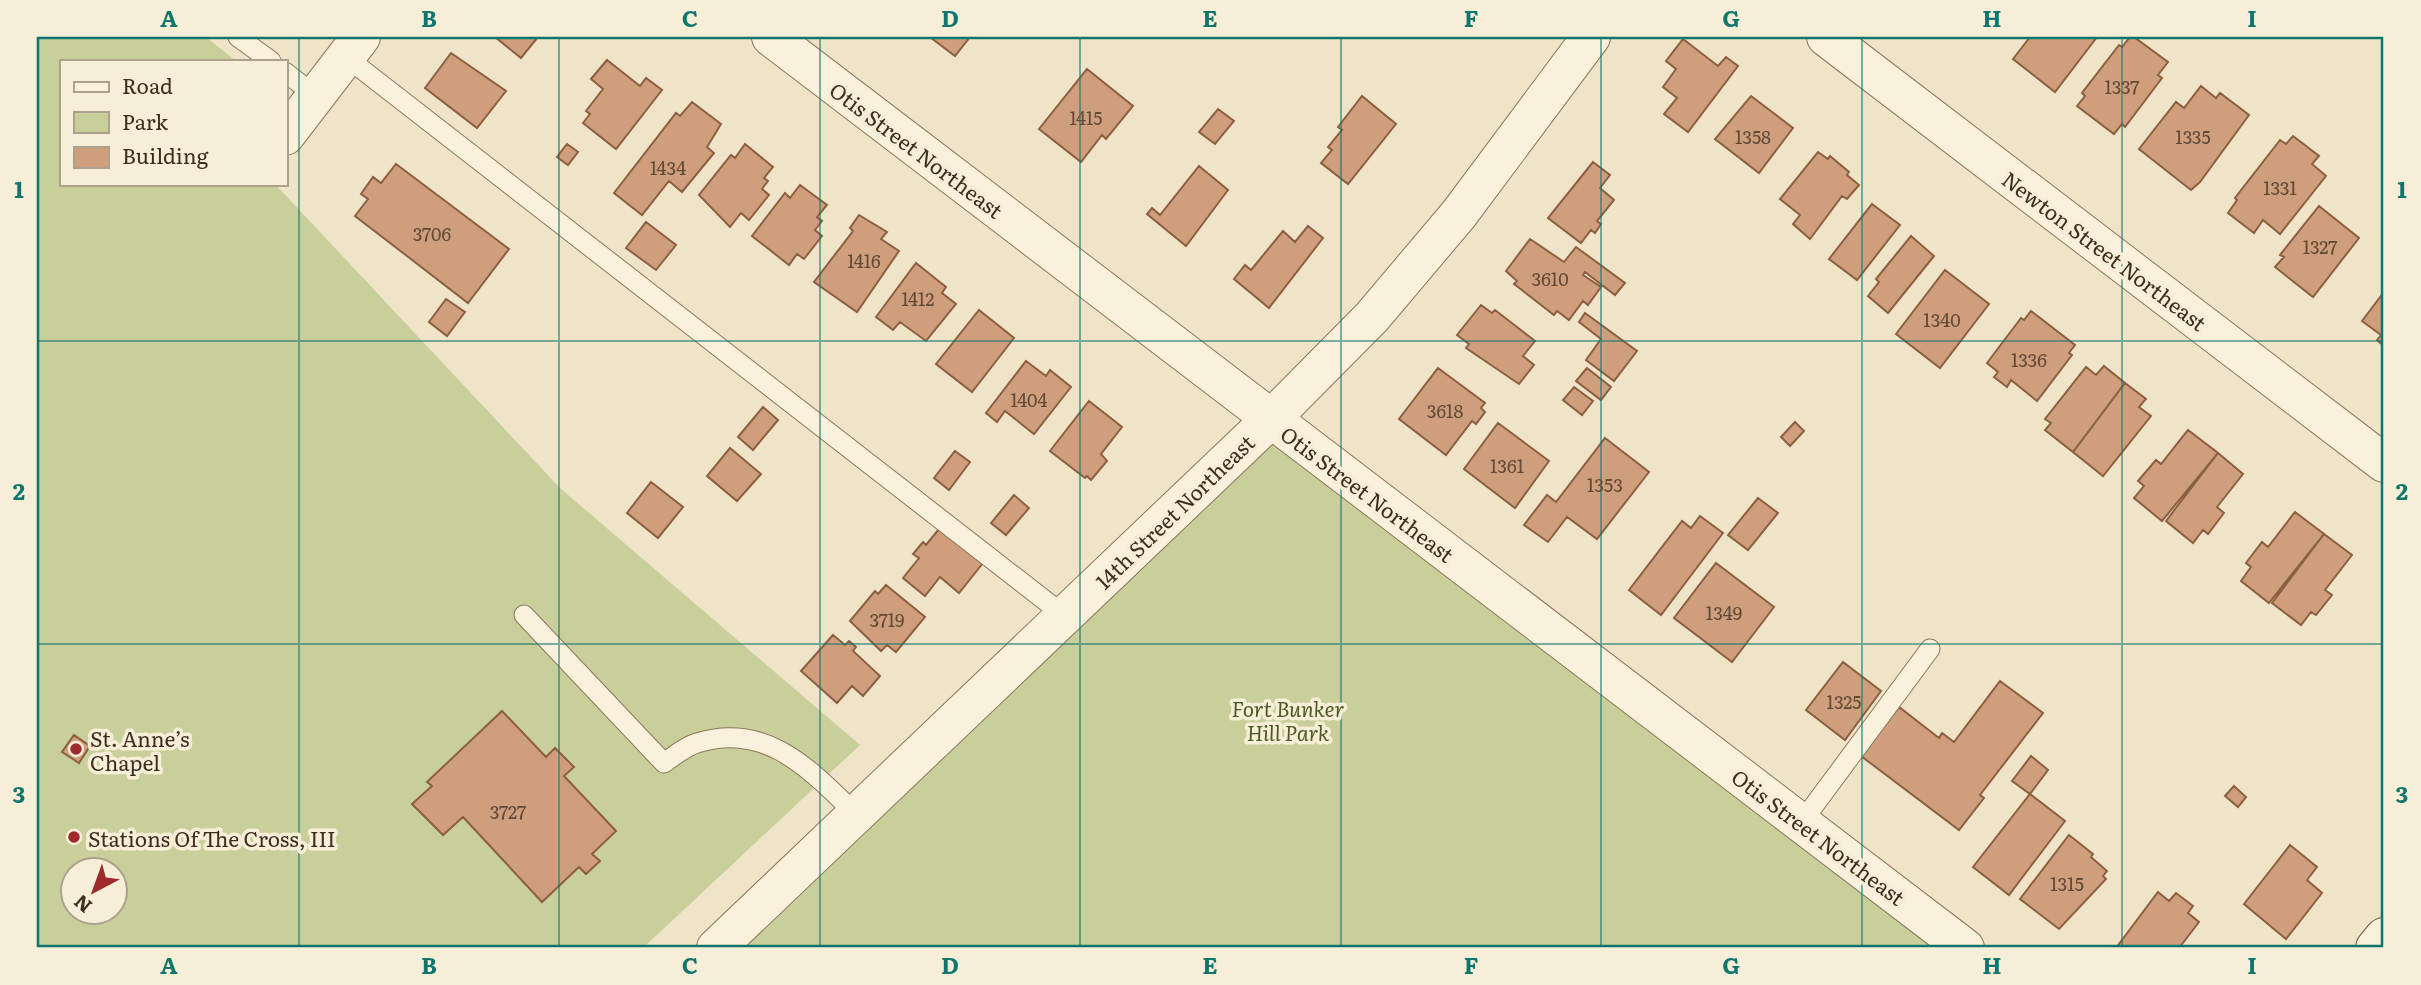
<svg xmlns="http://www.w3.org/2000/svg" width="2421" height="985" font-family="Literata,serif">
	<rect width="100%" height="100%" fill="#f0e4c8"/>
	<path fill="#c9cf9b" fill-rule="evenodd" d="M37,37h169l30,24h-175v123h214l285,304 300,257 -217,203h-606zM74,870h42v42h-42z
		M1271,419l694,529h-1249z"/>
	<path fill="#cf9f7d" stroke="#8d5f41" stroke-width="2" d="M495,37h43l-17,21z
		M930,37h40l-15,19z
		M2030,37h67l-42,55 -42,-33z
		M2130,37h4l34,25 -10,13 4,3 -37,49 -3,-3 -8,10 -37,-28 8,-10 -3,-3 37,-48 3,2z
		M1683,39l35,27 8,-9 12,9 -50,66 -24,-18 13,-16 -14,-11 13,-18 -10,-8z
		M451,53l55,38 -29,37 -52,-40z
		M607,60l33,26 6,-8 16,12 -46,59 -33,-26 7,-9 -4,-3 17,-22 -12,-10z
		M1087,69l46,37 -27,33 -4,-4 -21,27 -42,-33z
		M2201,86l15,12 4,-5 29,22 -49,67 -9,8 -52,-41 37,-47 8,6z
		M1362,96l34,28 -48,60 -27,-21 11,-13 -4,-3 14,-17 -4,-3z
		M1751,96l42,32 -34,45 -44,-34z
		M692,102l29,22 -14,23 7,6 -32,39 -13,-11 -27,34 -28,-22 62,-80 4,3z
		M1218,109l16,12 -19,23 -16,-12z
		M2293,136l26,20 -7,8 14,12 -46,58 -17,-14 -9,13 -26,-20 9,-13 -2,-2 45,-58 6,4z
		M567,144l11,8 -10,13 -11,-8z
		M745,144l28,23 -9,11 4,3 -6,8 7,6 -20,25 -8,-7 -11,14 -31,-32 32,-40 4,3z
		M1818,152l10,7 2,-3 19,16 -2,3 12,10 -12,14 -5,-3 -32,43 -17,-15 7,-9 -20,-16z
		M1593,162l17,13 -10,13 14,12 -17,21 4,3 -6,9 -4,-3 -10,13 -33,-25z
		M396,164l113,85 -41,54 -113,-87 13,-17 -7,-5 12,-17 8,6z
		M1199,166l29,24 -42,56 -39,-32 5,-6 8,7z
		M800,185l27,20 -10,12 5,4 -7,9 7,6 -18,23 -7,-5 -8,11 -37,-29 33,-43 5,5z
		M1872,204l28,21 -43,55 -28,-21z
		M2319,206l40,32 -46,59 -38,-30 9,-10 -4,-2z
		M859,215l28,17 -6,7 18,12 -42,61 -43,-30 39,-51 -3,-3z
		M646,222l30,23 -20,25 -30,-22z
		M1308,226l15,12 -54,70 -35,-29 11,-14 6,5 32,-39 12,11z
		M1911,236l23,20 -46,57 -20,-17 11,-14 -3,-3z
		M1530,239l34,23 12,-15 49,36 -10,12 -30,-23 -2,3 18,12 -13,18 -5,-4 -14,19 -12,-9 -3,4 -40,-31 3,-3 -11,-10z
		M916,263l30,24 -4,6 14,11 -30,37 -26,-19 -7,8 -17,-13z
		M1945,270l44,34 -49,64 -44,-34z
		M2384,292v54l-7,-6 4,-5 -19,-14z
		M446,299l19,13 -18,24 -18,-14z
		M1481,305l11,8 3,-3 40,31 -12,15 11,9 -15,19 -53,-36 3,-4 -12,-9z
		M979,310l35,28 -42,54 -36,-28z
		M2031,311l44,34 -6,8 3,2 -35,46 -26,-21 -4,7 -13,-10 4,-5 -11,-9 34,-45 3,2z
		M1585,313l52,38 -23,30 -28,-21 15,-21 -22,-17z
		M1026,361l20,15 4,-6 21,17 -37,47 -29,-23 -8,11 -11,-9z
		M2104,366l21,17 -52,69 -28,-22 6,-7 -6,-4 41,-52 10,8z
		M1438,368l47,35 -4,5 4,4 -9,12 -4,-3 -26,34 -47,-36z
		M1587,368l24,19 -10,13 -25,-19z
		M2125,383l21,16 -7,8 12,9 -48,60 -30,-24z
		M1574,387l19,14 -11,14 -19,-15z
		M1089,401l33,26 -21,27 6,7 -16,19 -4,-4 -2,2 -35,-27z
		M763,407l15,13 -25,30 -15,-13z
		M1795,422l9,9 -14,15 -9,-9z
		M1498,423l51,38 -34,47 -51,-39z
		M2188,430l30,23 -56,68 -28,-23 10,-12 -6,-5 18,-21 5,4z
		M1605,438l44,34 -52,67 -30,-22 -19,25 -24,-17 23,-30 9,7z
		M730,448l31,26 -24,27 -30,-25z
		M955,451l15,11 -21,28 -15,-12z
		M2218,453l25,21 -26,33 7,6 -16,21 -5,-4 -10,13 -27,-22z
		M651,482l32,25 -25,31 -31,-25z
		M1014,495l15,13 -23,27 -15,-12z
		M1758,498l20,15 -30,37 -20,-15z
		M2295,512l29,22 -55,69 -28,-22 10,-14 -5,-4 16,-21 6,5z
		M1700,516l23,17 -62,82 -32,-25 53,-69 9,7z
		M939,529l44,34 -24,30 -19,-16 -15,19 -22,-18 16,-20 -6,-4 10,-12 3,3z
		M2324,534l28,21 -27,35 7,5 -16,20 -5,-3 -10,13 -29,-22z
		M1716,563l58,44 -42,55 -58,-44z
		M886,585l39,32 -29,35 -9,-7 -6,6 -31,-30 25,-30 3,3z
		M833,635l12,10 4,-4 7,6 -3,4 27,25 -17,20 -11,-10 -15,17 -36,-32z
		M1843,662l38,29 -36,49 -39,-30z
		M2000,681l43,32 -63,82 4,3 -25,32 -98,-74 38,-49 40,31 3,-5 12,9z
		M502,711l44,46 9,-9 19,19 -10,9 52,55 -24,23 8,7 -14,13 -7,-7 -37,35 -79,-85 -20,18 -31,-31 20,-18 -5,-4z
		M74,735l16,11 -11,17 -17,-11z
		M2031,756l17,14 -18,24 -18,-13z
		M2234,786l12,11 -8,10 -13,-11z
		M2030,794l35,27 -56,74 -36,-28z
		M2069,835l24,19 -2,3 16,14 -4,5 3,3 -47,50 -39,-30z
		M2290,845l27,22 -10,13 15,13 -36,46 -42,-35z
		M2158,892l11,9 7,-8 17,13 -5,7 11,9 -20,26h-63z"/>
	<g fill="none" stroke-linecap="round" stroke-linejoin="round">
		<defs>
			<path id="lane" d="M238,37l33,24
				M346,57l719,559
				M285,72l31,24
				M524,615l140,148c10,-7 22,-17 33,-20 70,-22 114,28 159,71
				M1801,823l129,-174"/>
			<path id="street" d="M771,37l1194,911
				M1826,37l558,426
				M285,136l76,-99
				M716,948l555,-529 101,-102 87,-103 132,-177"/>
			<path id="secondary" d="M2375,948l9,-11"/>
		</defs>
		<use href="#lane" stroke="#8d765c" stroke-width="21"/>
		<use href="#street" stroke="#8d765c" stroke-width="40"/>
		<use href="#secondary" stroke="#6f573f" stroke-width="40"/>
		<use href="#lane" stroke="#faf1dc" stroke-width="19"/>
		<use href="#street" stroke="#faf1dc" stroke-width="38"/>
		<use href="#secondary" stroke="#faf1dc" stroke-width="38"/>
	</g>
	<path fill="none" stroke="#0f766e" stroke-width="2" stroke-opacity="0.55" d="M299,37v911M559,37v911M820,37v911M1080,37v911M1341,37v911M1601,37v911M1862,37v911M2122,37v911M37,341h2347M37,644h2347"/>
	<g fill="#9e2a2b" stroke="#f7eed8" stroke-width="2.5">
		<circle cx="76" cy="749" r="7"/>
		<circle cx="74" cy="837" r="7"/>
	</g>
	<g text-anchor="middle" dominant-baseline="central" stroke-width="7" stroke-linejoin="round" paint-order="stroke">
		<g font-size="18" fill="#624a37">
			<text x="2122" y="86">1337</text>
			<text x="1086" y="117">1415</text>
			<text x="1753" y="136">1358</text>
			<text x="2193" y="136">1335</text>
			<text x="668" y="167">1434</text>
			<text x="2280" y="187">1331</text>
			<text x="432" y="233">3706</text>
			<text x="2320" y="246">1327</text>
			<text x="864" y="260">1416</text>
			<text x="1550" y="278">3610</text>
			<text x="918" y="298">1412</text>
			<text x="1942" y="319">1340</text>
			<text x="2029" y="359">1336</text>
			<text x="1029" y="399">1404</text>
			<text x="1445" y="410">3618</text>
			<text x="1507" y="465">1361</text>
			<text x="1605" y="484">1353</text>
			<text x="1724" y="612">1349</text>
			<text x="887" y="619">3719</text>
			<text x="1844" y="701">1325</text>
			<text x="508" y="811">3727</text>
			<text x="2067" y="883">1315</text>
		</g>
		<g font-size="21" fill="#3d2e20" stroke="#f7eed8">
			<text transform="translate(917 149) rotate(37)">Otis Street Northeast</text>
			<text transform="translate(2105 250) rotate(37)">Newton Street Northeast</text>
			<text transform="translate(1368 493) rotate(37)">Otis Street Northeast</text>
			<text transform="translate(1174 511) rotate(-44)">14th Street Northeast</text>
			<text transform="translate(1819 836) rotate(37)">Otis Street Northeast</text>
		</g>
		<g font-size="21" font-style="italic" fill="#4d5a26" stroke="#f7eed8">
			<text x="1288" y="707">Fort Bunker<tspan x="1288" dy="24">Hill Park</tspan></text>
		</g>
		<g font-size="21" fill="#3d2e20" stroke="#f7eed8" text-anchor="start">
			<text x="90" y="737">St. Anne’s<tspan x="90" dy="24">Chapel</tspan></text>
			<text x="88" y="837">Stations Of The Cross, III</text>
		</g>
	</g>
	<rect width="2421" height="985" fill="none" stroke="#f7eed8" stroke-width="77"/>
	<rect x="60" y="60" width="228" height="126" fill="#f7eed8" stroke="#ada18e" stroke-width="2"/>
	<rect x="74" y="82" width="35" height="10" fill="#faf1dc" stroke="#ada18e" stroke-width="2"/>
	<text x="122" y="94" font-size="21" fill="#3d2e20">Road</text>
	<rect x="74" y="112" width="35" height="21" fill="#c9cf9b" stroke="#ada18e" stroke-width="2"/>
	<text x="122" y="130" font-size="21" fill="#3d2e20">Park</text>
	<rect x="74" y="147" width="35" height="21" fill="#cf9f7d" stroke="#ada18e" stroke-width="2"/>
	<text x="122" y="164" font-size="21" fill="#3d2e20">Building</text>
	<g transform="translate(94 891) rotate(221)"><circle r="33" fill="#f7eed8" stroke="#ada18e" stroke-width="2"/>
	<path d="M0-5L12 26L0 18L-12 26Z" fill="#9e2a2b"/>
	<text y="-10" font-size="19" font-weight="bold" text-anchor="middle" fill="#3d2e20">N</text>
	</g>
	<rect x="38" y="38" width="2344" height="908" fill="none" stroke="#0f766e" stroke-width="2.5"/>
	<g font-size="23" text-anchor="middle" font-weight="bold" fill="#0f766e">
		<text x="169" y="27">A</text>
		<text x="429" y="27">B</text>
		<text x="690" y="27">C</text>
		<text x="950" y="27">D</text>
		<text x="1210" y="27">E</text>
		<text x="1471" y="27">F</text>
		<text x="1731" y="27">G</text>
		<text x="1992" y="27">H</text>
		<text x="2252" y="27">I</text>
		<text x="19" y="198">1</text>
		<text x="2402" y="198">1</text>
		<text x="19" y="500">2</text>
		<text x="2402" y="500">2</text>
		<text x="19" y="803">3</text>
		<text x="2402" y="803">3</text>
		<text x="169" y="974">A</text>
		<text x="429" y="974">B</text>
		<text x="690" y="974">C</text>
		<text x="950" y="974">D</text>
		<text x="1210" y="974">E</text>
		<text x="1471" y="974">F</text>
		<text x="1731" y="974">G</text>
		<text x="1992" y="974">H</text>
		<text x="2252" y="974">I</text>
	</g>
</svg>
